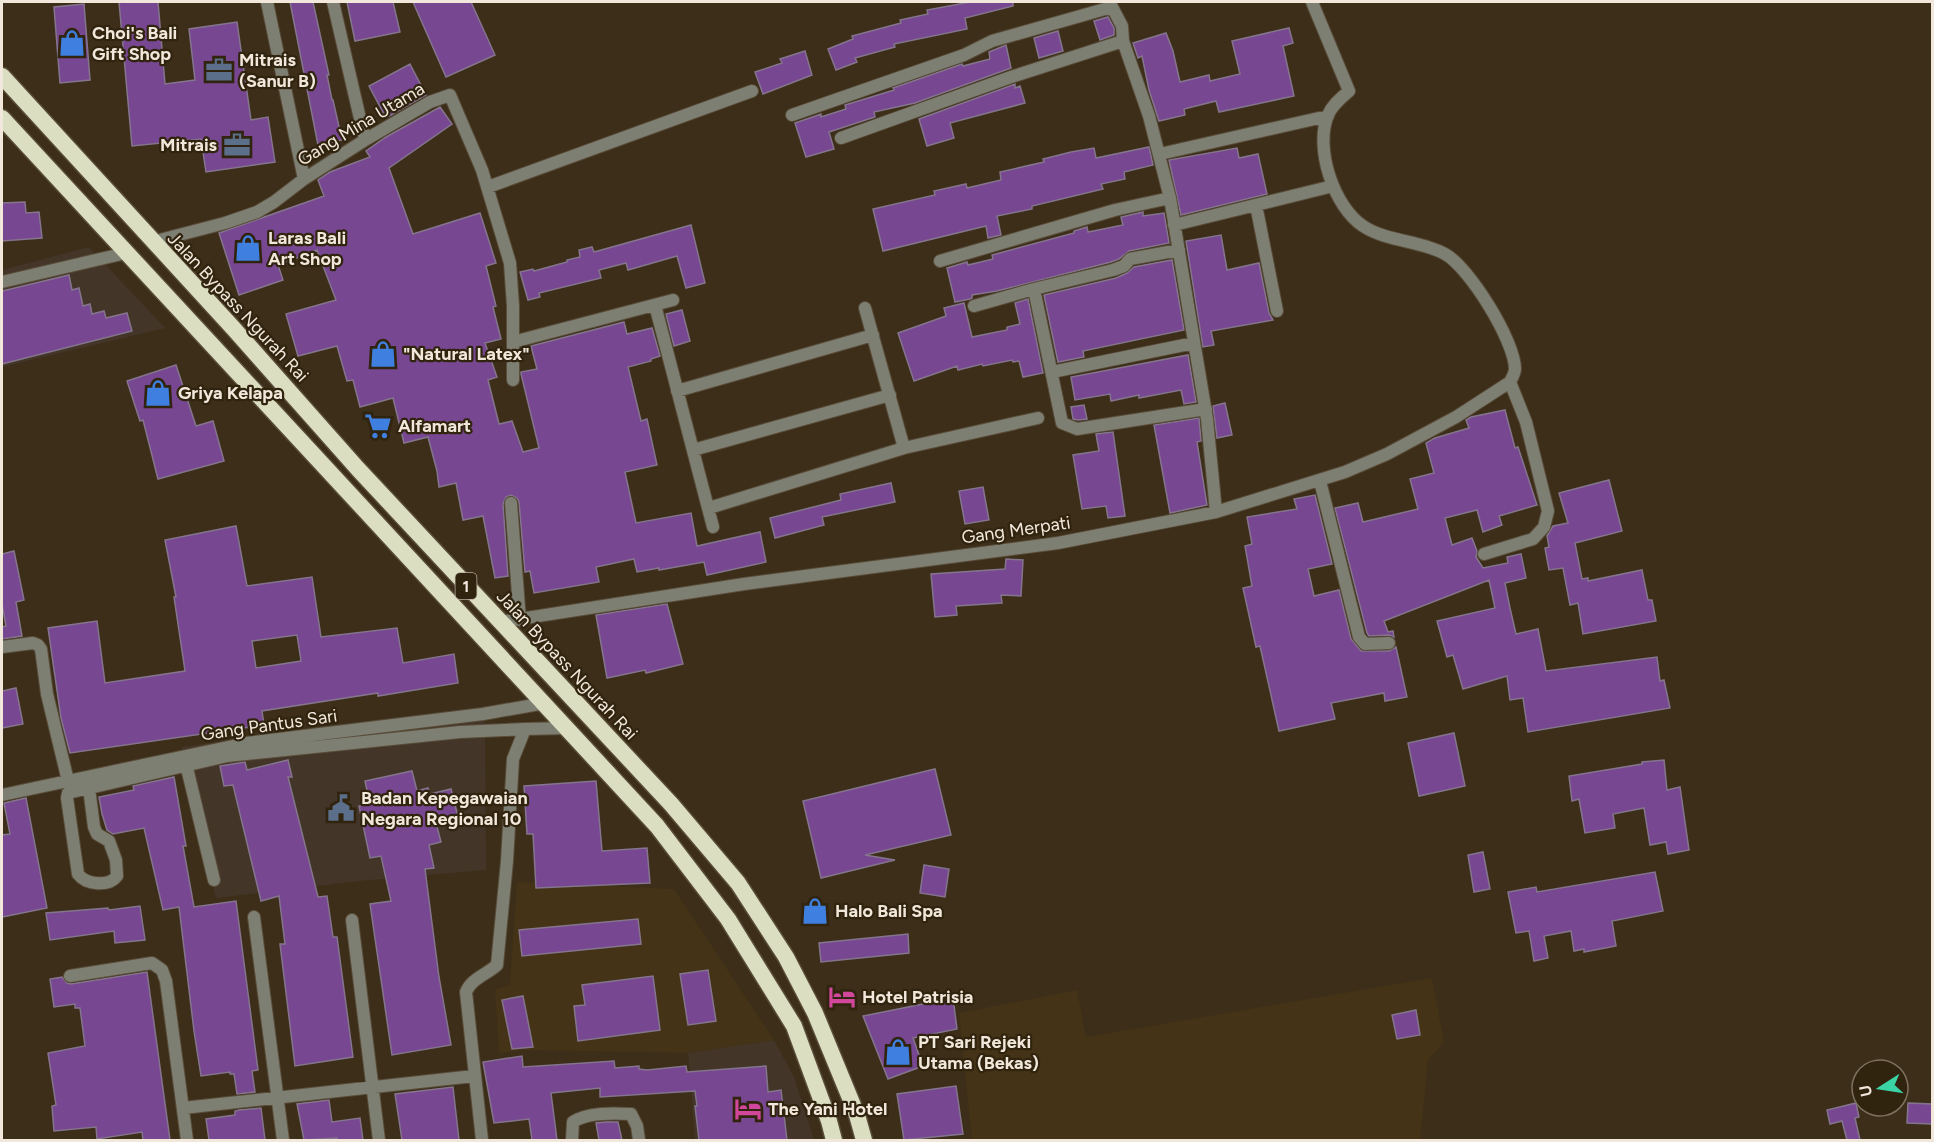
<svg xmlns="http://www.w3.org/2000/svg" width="1934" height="1142" font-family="Figtree,sans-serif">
	<rect width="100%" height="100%" fill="#3c2e19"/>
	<path fill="#443529" d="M89,247l76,81 -163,39v-97z
		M472,708l13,10 1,152 -127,11 -143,17 -34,-151z
		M774,1040l20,37 20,63h-119l-7,-87z"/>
	<path fill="#443316" d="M517,882l157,7 100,151 -86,13 -164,-3 -25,3 -4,-64 15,-4z
		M1432,978l12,64 -16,18 -8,80h-448l-13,-127 118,-23 9,47z"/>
	<path fill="#774791" stroke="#84758d" stroke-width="1.5" fill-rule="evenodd" d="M119,2h39l7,82 30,-4 -6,-51 48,-7 14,98 17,-3 7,45 -69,10 -5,-33 -69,7z
		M290,2h23l16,73h-2l5,25h1l9,40 -24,5z
		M347,2h46l7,30 -45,9z
		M413,2h58l24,53 -49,22z
		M970,2h43v4l-48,12 2,11 -73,15 1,3 -40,11 2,4 -21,8 -8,-21 25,-10 -1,-3 49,-13 -1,-3 28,-6 -1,-4z
		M84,4l6,76 -30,3 -6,-76z
		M1108,17l6,11v7l-14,5 -6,-19z
		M1289,28l4,15 -10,3 11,50 -75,16 -3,-11 -32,8 1,6 -26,6 -10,-31 -7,-34 -4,2 -5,-15 33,-10 7,18 7,31 29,-7 1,6 30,-7 -8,-33z
		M1058,31l5,20 -24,7 -5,-20z
		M1006,45l5,23 -96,35 -41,9 1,5 -46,15 5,17 -28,8 -11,-34 26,-9v3l25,-8 -1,-4 49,-15 -1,-2 69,-24 1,2 27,-7 -1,-7z
		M805,51l7,24 -49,19 -8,-22 27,-9 -2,-4z
		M410,64l16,31 -40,23 -17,-32z
		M1015,84v4l5,-2 5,17 -75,20 4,15 -27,8 -8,-27z
		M440,107l12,17 -63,44 24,66 67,-21 16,50 -10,3 10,40 -3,1 8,32 -16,4 12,34 -9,3 11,44 13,-3 11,31 16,-4 -18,-74v-2l16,-3 -6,-23 93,-24 3,12 25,-6 8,28 -9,3v2l-23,6 13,54 6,-2 10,46 -32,7 11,51 55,-10 6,33 63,-14 6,30 -59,13 -3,-13 -45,8v-2l-22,4 -3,-13 -38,8 3,15 -65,11 -4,-22 -5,1 -6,-70 -2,-4 -6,-3 -5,2 -3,7 5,72 -13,2 -12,-62 -20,4 -7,-37 -17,4 -2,-16 -9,-34 -24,6 -11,-45 -33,9 -7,-27 -6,1 -10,-35 -39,10 -12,-42 50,-14 -19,-50 -39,15 5,15 -44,15 -20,-62 105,-37 -6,-16 12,-8 40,-15 -4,-6 20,-14z
		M1149,147l4,18 -29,7 1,7 -24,5 2,5 -71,17v3l-35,7 4,19 -13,3 -2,-12 -103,25 -10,-42 62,-14 -1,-4 32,-7 1,4 34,-8 -1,-8 44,-10 -1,-3 28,-7 23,-4 2,10z
		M1237,148l2,10 19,-4 9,40 -86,21 -12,-55z
		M25,202l1,11 13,-1 3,26 -40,3v-38z
		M1143,212v4l21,-3 5,30 -40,8 -10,8 -8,3 -114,29 -25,4v3l-2,1 -15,3 -8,-34 20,-6 1,3 25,-6 -1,-4 82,-22v-2l13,-4 1,5 35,-7 -2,-8z
		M691,225l14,58 -19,5 -9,-32 -49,14 -2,-7 -27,7 2,8 -62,15 1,4 -12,3 -8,-28 13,-3 1,2 33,-9v-2l13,-3 -1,-7 13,-3 2,5z
		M1221,235l6,35 32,-7 10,50 4,7 -62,11 3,14 -11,2 -17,-106z
		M1172,260l12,70 -101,21 1,6 -26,5 -14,-67 72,-17 11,-5 7,-6z
		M69,275l3,15 7,-2 4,18 7,-2 2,10 12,-3 2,7 21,-5 5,18 -130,33v-73z
		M1028,299l15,74 -20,4 -4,-16 -6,1 -1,-2 -29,6 -1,-2 -24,6 -1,-4 -43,15 -16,-48 48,-17 -2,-8 20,-5 8,34 35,-7v-3l13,-3 -5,-21z
		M682,310l8,31 -16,5 -8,-32z
		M1188,355l8,47 -12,2 -3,-14 -42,8v-3l-28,6 -1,-7 -35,6 -4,-23z
		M176,365l20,61 17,-5 11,40 -66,18 -15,-59 -3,1 -13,-40z
		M1225,403l7,32 -15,3 -4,-32z
		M1084,405l3,14 -9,1 -5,-1 -2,-12z
		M1505,410l10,38 3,-1 19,58 -38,11 3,9 -19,7 -6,-22 -32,8 7,27 20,-7 5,13 -1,6 7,11 25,-5 -1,-6 14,-3 5,24 -21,5 5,25 6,26 22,-5 8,42 111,-14 3,24 4,-1 6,28 -142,24 -5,-34 -13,2 -3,-24 -44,13 -10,-34 -6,2 -10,-36 58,-13 -6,-28 -105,41 4,11 5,-1 1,6 -5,-2 -20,1 -2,-3 -32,-125 23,-5 5,19 55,-13 -8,-30 24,-6 -8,-30 9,-5 34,-10 -3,-8 5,-3z
		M1199,418l2,23 -4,1 10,63 -37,8 -16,-88z
		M1113,432l12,84 -17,2 -2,-12 -24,3 -9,-54 26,-4 -3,-17z
		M1609,480l13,51 -47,12 7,36 6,-1v3l54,-11 6,30h4l4,21 -73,13 -5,-31 -8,2 -7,-37 -14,2 -4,-22 4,-1 -2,-11 6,-10 15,-3 -9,-30z
		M891,483l4,19 -73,15 2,8 -49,13 -5,-20 71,-18 -1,-6z
		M983,487l6,33 -24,4 -6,-33z
		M1315,495l17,69 -24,5 6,27 25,-6 12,49 10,12h28l7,-4 11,50 -22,4 -1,-8 -53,10 4,16 -56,12 -19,-85 -4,1 -13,-59 9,-2 -7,-40 7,-2 -5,-27 50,-8 -3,-10z
		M236,526l11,60 65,-9 9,60 76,-9 6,35 51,-9 4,29 -80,13v-3l-116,18 2,14 -194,28 -9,-35 -13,-90 49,-7 8,62 80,-12 -11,-74h2l-11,-57zM297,635l4,26 -45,7 -4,-27z
		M14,551l10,49 -8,2 6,34 -20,3v-12l4,-1 -4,-22v-50z
		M1006,559l17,1 -2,36 -20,-1 1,8 -46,3 1,9 -22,2 -4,-43 74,-5z
		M667,604l16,60 -37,9 -1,-3 -38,8 -11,-63z
		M16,688l7,36 -21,4v-37z
		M1454,733l11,53 -46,10 -11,-53z
		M288,760l4,17h-4l30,120 9,-1 6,41h4l16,120 -58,9 -15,-122h5l-6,-48 -18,5 -28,-116 -9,1 -4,-20 25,-4 2,8z
		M1664,760l3,30 13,-3 9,63 -21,4 -2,-12 -16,3 -6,-37 -31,6 2,14 -30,5 -6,-34 -7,2 -3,-25 73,-12v-2z
		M935,769l16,66 -86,20 30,5 -74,18 -18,-77z
		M412,771l5,20 11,-3 2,6 21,-5 7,28 -22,6 5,19 -12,3 5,23 -9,1 14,108 12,68 -59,10 -22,-151 21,-3 -10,-45 -11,2 -11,-52 11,-2 -5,-23z
		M174,777l12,69h-3l11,61 42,-6 22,169 -6,1 3,21 -18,2 -3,-20h-4v-2l-29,4 -7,-45 -15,-124 -16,3 -19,-82 -31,6 -6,-4 -5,-16 -3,-17 35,-7 -1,-4z
		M596,781l6,70 45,-3 3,35 -114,5 -3,-54h-6l-3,-48z
		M26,798l21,110 -45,9v-82l8,-1 -6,-31z
		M1483,852l7,37 -16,3 -6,-37z
		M924,865l25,4 -4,28 -25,-4z
		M1655,872l8,39 -51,10 4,25 -32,6v-3l-10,2 -3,-20 -27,5 4,22 -14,3 -5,-30 -13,2 -8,-41 28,-5 1,5z
		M140,906l5,34 -30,3 -1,-12 -64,9 -4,-27 62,-5 1,2z
		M638,919l3,25 -119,12 -3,-26z
		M908,934l1,19 -88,9 -2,-19z
		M708,970l8,51 -28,4 -8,-51z
		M147,972l23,168h-27l-1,-8 -45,7 -1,-12 -42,4 -2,-25 4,-1 -8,-52 37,-7 -5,-38h-5v-4l-21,3 -4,-28 12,-2 5,6 4,1z
		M653,976l7,54 -82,11 -4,-35 11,-1 -3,-20z
		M523,996l10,51 -21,2 -10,-49z
		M953,998l4,31 -44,9 10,28 -35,13 -25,-63z
		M1416,1010l4,25 -23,4 -5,-24z
		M522,1056l1,11 91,-6 1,7 24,-2v3l8,1 39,-4 1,6 79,-6 2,26 13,-2 6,50h-88l-4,-34h2l-2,-15 -95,6v-9l-49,5 6,47h-25l-3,-21 -35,4 -11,-61z
		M956,1086l7,48 -59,6 -7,-46z
		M453,1087l6,53h-57l-7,-46z
		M329,1100l3,22 28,-4 3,22h-26v-2l-33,2 -7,-36z
		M1856,1103l3,14 -4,1 5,22h-13l-5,-19 -12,3 -3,-14z
		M1908,1103l24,1v20l-25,-1z
		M261,1108l4,32h-56l-3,-21 29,-4v-4l4,-1z
		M605,1122h13l4,18h-23l-3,-17z"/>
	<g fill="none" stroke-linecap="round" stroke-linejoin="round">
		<defs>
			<path id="minor" d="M267,2l37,177
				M333,2l32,138
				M1312,2l37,89c-8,7 -17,14 -21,24 -14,33 6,92 35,111 24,16 57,14 82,28 24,13 70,87 70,115 0,4 -3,9 -5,13l16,40 22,89 -4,16 -11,12 -49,15
				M792,115l172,-60 28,-14 120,-34 10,19 1,15 26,75 21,82 37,221 9,93
				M841,138l170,-61 112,-36
				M1160,154l168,-38
				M488,187l264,-96
				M1256,205l21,106
				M1174,225l159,-39
				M152,242l73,-19 32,-11 17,-10 30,-23 61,-39 65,-38 20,-7 32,75 28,93 3,43v74
				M1179,250l-49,9 -6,7 -11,4 -79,19 28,134 15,6 129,-20
				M940,261l175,-51 55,-12
				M2,282l124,-29
				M655,305l58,222
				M974,306l60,-17
				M865,308l39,140
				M513,342l160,-42
				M1052,372l142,-29
				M677,391l196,-56
				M693,450l197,-55
				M1320,481l39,156 6,7 24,-1
				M511,503l9,117
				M709,508l195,-60 134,-30
				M500,622l244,-38 314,-41 158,-31 129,-40 42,-18 69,-37 54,-35
				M2,647l31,-4 5,2 3,4 6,45 21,87
				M186,764l28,116
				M89,788l5,39 3,7 12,7 7,19 1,16c-8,11 -31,9 -39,-2l-11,-76 1,-5 159,-37 233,-24 65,-3
				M2,795l245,-52 236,-29 62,-11
				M254,917l29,223
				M352,920l27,220
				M70,976l82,-13 10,7 4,11 21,159
				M183,1108l291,-32
				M482,1140l-16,-148c6,-14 20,-17 31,-27l10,-104 6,-102 12,-30 43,-1
				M572,1140l1,-18c14,-10 41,-9 58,-8l6,12 2,14"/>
			<path id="trunk" d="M2,76l232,253 124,140 313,335 67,79 48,74 29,56 42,102 7,25
				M2,118l655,708 71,93 66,107 35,95 5,19"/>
		</defs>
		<use href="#minor" stroke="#594c38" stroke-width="14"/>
		<use href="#trunk" stroke="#594c38" stroke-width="19"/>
		<use href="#minor" stroke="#7e7f73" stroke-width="12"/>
		<use href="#trunk" stroke="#dcdec2" stroke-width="16"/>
	</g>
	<defs>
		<symbol id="shop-bare" viewBox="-9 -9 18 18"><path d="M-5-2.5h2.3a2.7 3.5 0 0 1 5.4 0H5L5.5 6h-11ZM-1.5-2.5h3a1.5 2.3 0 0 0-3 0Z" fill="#3f7fe0" stroke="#31240f" stroke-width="2.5" paint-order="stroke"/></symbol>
		<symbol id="office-bare" viewBox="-9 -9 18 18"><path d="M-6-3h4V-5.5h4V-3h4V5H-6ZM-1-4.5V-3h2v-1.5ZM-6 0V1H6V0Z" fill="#5c6f8a" stroke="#31240f" stroke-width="2.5" paint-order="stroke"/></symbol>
		<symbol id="supermarket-bare" viewBox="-9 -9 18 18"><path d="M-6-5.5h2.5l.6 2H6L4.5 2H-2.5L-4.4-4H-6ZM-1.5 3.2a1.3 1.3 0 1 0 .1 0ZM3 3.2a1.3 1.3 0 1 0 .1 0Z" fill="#3f7fe0" stroke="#31240f" stroke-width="2.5" paint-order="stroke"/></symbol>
		<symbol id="civic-bare" viewBox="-9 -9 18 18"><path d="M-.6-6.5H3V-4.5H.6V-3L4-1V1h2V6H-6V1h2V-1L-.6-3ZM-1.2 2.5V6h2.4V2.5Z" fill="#5c6f8a" stroke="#31240f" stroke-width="2.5" paint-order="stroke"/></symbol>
		<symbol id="hotel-bare" viewBox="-9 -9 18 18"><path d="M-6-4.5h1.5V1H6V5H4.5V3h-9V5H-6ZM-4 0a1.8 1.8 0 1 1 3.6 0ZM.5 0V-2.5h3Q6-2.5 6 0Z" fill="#d1479c" stroke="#31240f" stroke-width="2.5" paint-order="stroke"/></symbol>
	</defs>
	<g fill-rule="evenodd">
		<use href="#shop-bare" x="53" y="24" width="38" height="38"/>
		<use href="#office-bare" x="200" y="51" width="38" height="38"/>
		<use href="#office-bare" x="218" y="126" width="38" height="38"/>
		<use href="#shop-bare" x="229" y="229" width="38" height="38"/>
		<use href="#shop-bare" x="364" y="335" width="38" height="38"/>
		<use href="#shop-bare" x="139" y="374" width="38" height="38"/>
		<use href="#supermarket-bare" x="359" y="407" width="38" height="38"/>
		<use href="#civic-bare" x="322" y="789" width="38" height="38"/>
		<use href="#shop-bare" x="796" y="892" width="38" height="38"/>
		<use href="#hotel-bare" x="823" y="978" width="38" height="38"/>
		<use href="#shop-bare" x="879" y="1033" width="38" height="38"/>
		<use href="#hotel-bare" x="729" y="1090" width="38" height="38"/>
	</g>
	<g text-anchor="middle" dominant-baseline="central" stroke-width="4.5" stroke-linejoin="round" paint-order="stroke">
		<rect fill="#31240f" stroke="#b7ad9e" stroke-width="1.5" x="455.5" y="573" width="21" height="26" rx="4.5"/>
		<g font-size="16" font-weight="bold" fill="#f1e8db">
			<text x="466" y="586">1</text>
		</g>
		<g font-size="18" font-weight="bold" fill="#f1e8db" stroke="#31240f" text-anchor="start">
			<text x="92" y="33">Choi's Bali<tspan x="92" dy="21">Gift Shop</tspan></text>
			<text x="239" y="60">Mitrais<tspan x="239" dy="21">(Sanur B)</tspan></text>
			<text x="217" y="145" text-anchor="end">Mitrais</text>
			<text x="268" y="238">Laras Bali<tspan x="268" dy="21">Art Shop</tspan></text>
			<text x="403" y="354">"Natural Latex"</text>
			<text x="178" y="393">Griya Kelapa</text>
			<text x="398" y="426">Alfamart</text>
			<text x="361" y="798">Badan Kepegawaian<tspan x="361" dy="21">Negara Regional 10</tspan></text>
			<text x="835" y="911">Halo Bali Spa</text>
			<text x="862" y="997">Hotel Patrisia</text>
			<text x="918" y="1042">PT Sari Rejeki<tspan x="918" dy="21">Utama (Bekas)</tspan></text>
			<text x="768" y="1109">The Yani Hotel</text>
		</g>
		<g font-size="18" fill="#f1e8db" stroke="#31240f">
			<text transform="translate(361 124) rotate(-31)">Gang Mina Utama</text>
			<text transform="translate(238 307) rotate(47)">Jalan Bypass Ngurah Rai</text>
			<text transform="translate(1016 530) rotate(-8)">Gang Merpati</text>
			<text transform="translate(567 665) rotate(47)">Jalan Bypass Ngurah Rai</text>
			<text transform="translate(269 725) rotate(-8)">Gang Pantus Sari</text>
		</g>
	</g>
	<rect width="1934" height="1142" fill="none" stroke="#f1e8db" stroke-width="6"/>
	<g transform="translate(1880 1088) rotate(258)"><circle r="28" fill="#31240f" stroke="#7e7261" stroke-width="1.5"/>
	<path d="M0-4.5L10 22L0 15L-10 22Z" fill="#3bd4a4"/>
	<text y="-9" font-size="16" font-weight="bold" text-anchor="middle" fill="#f1e8db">U</text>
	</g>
</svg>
